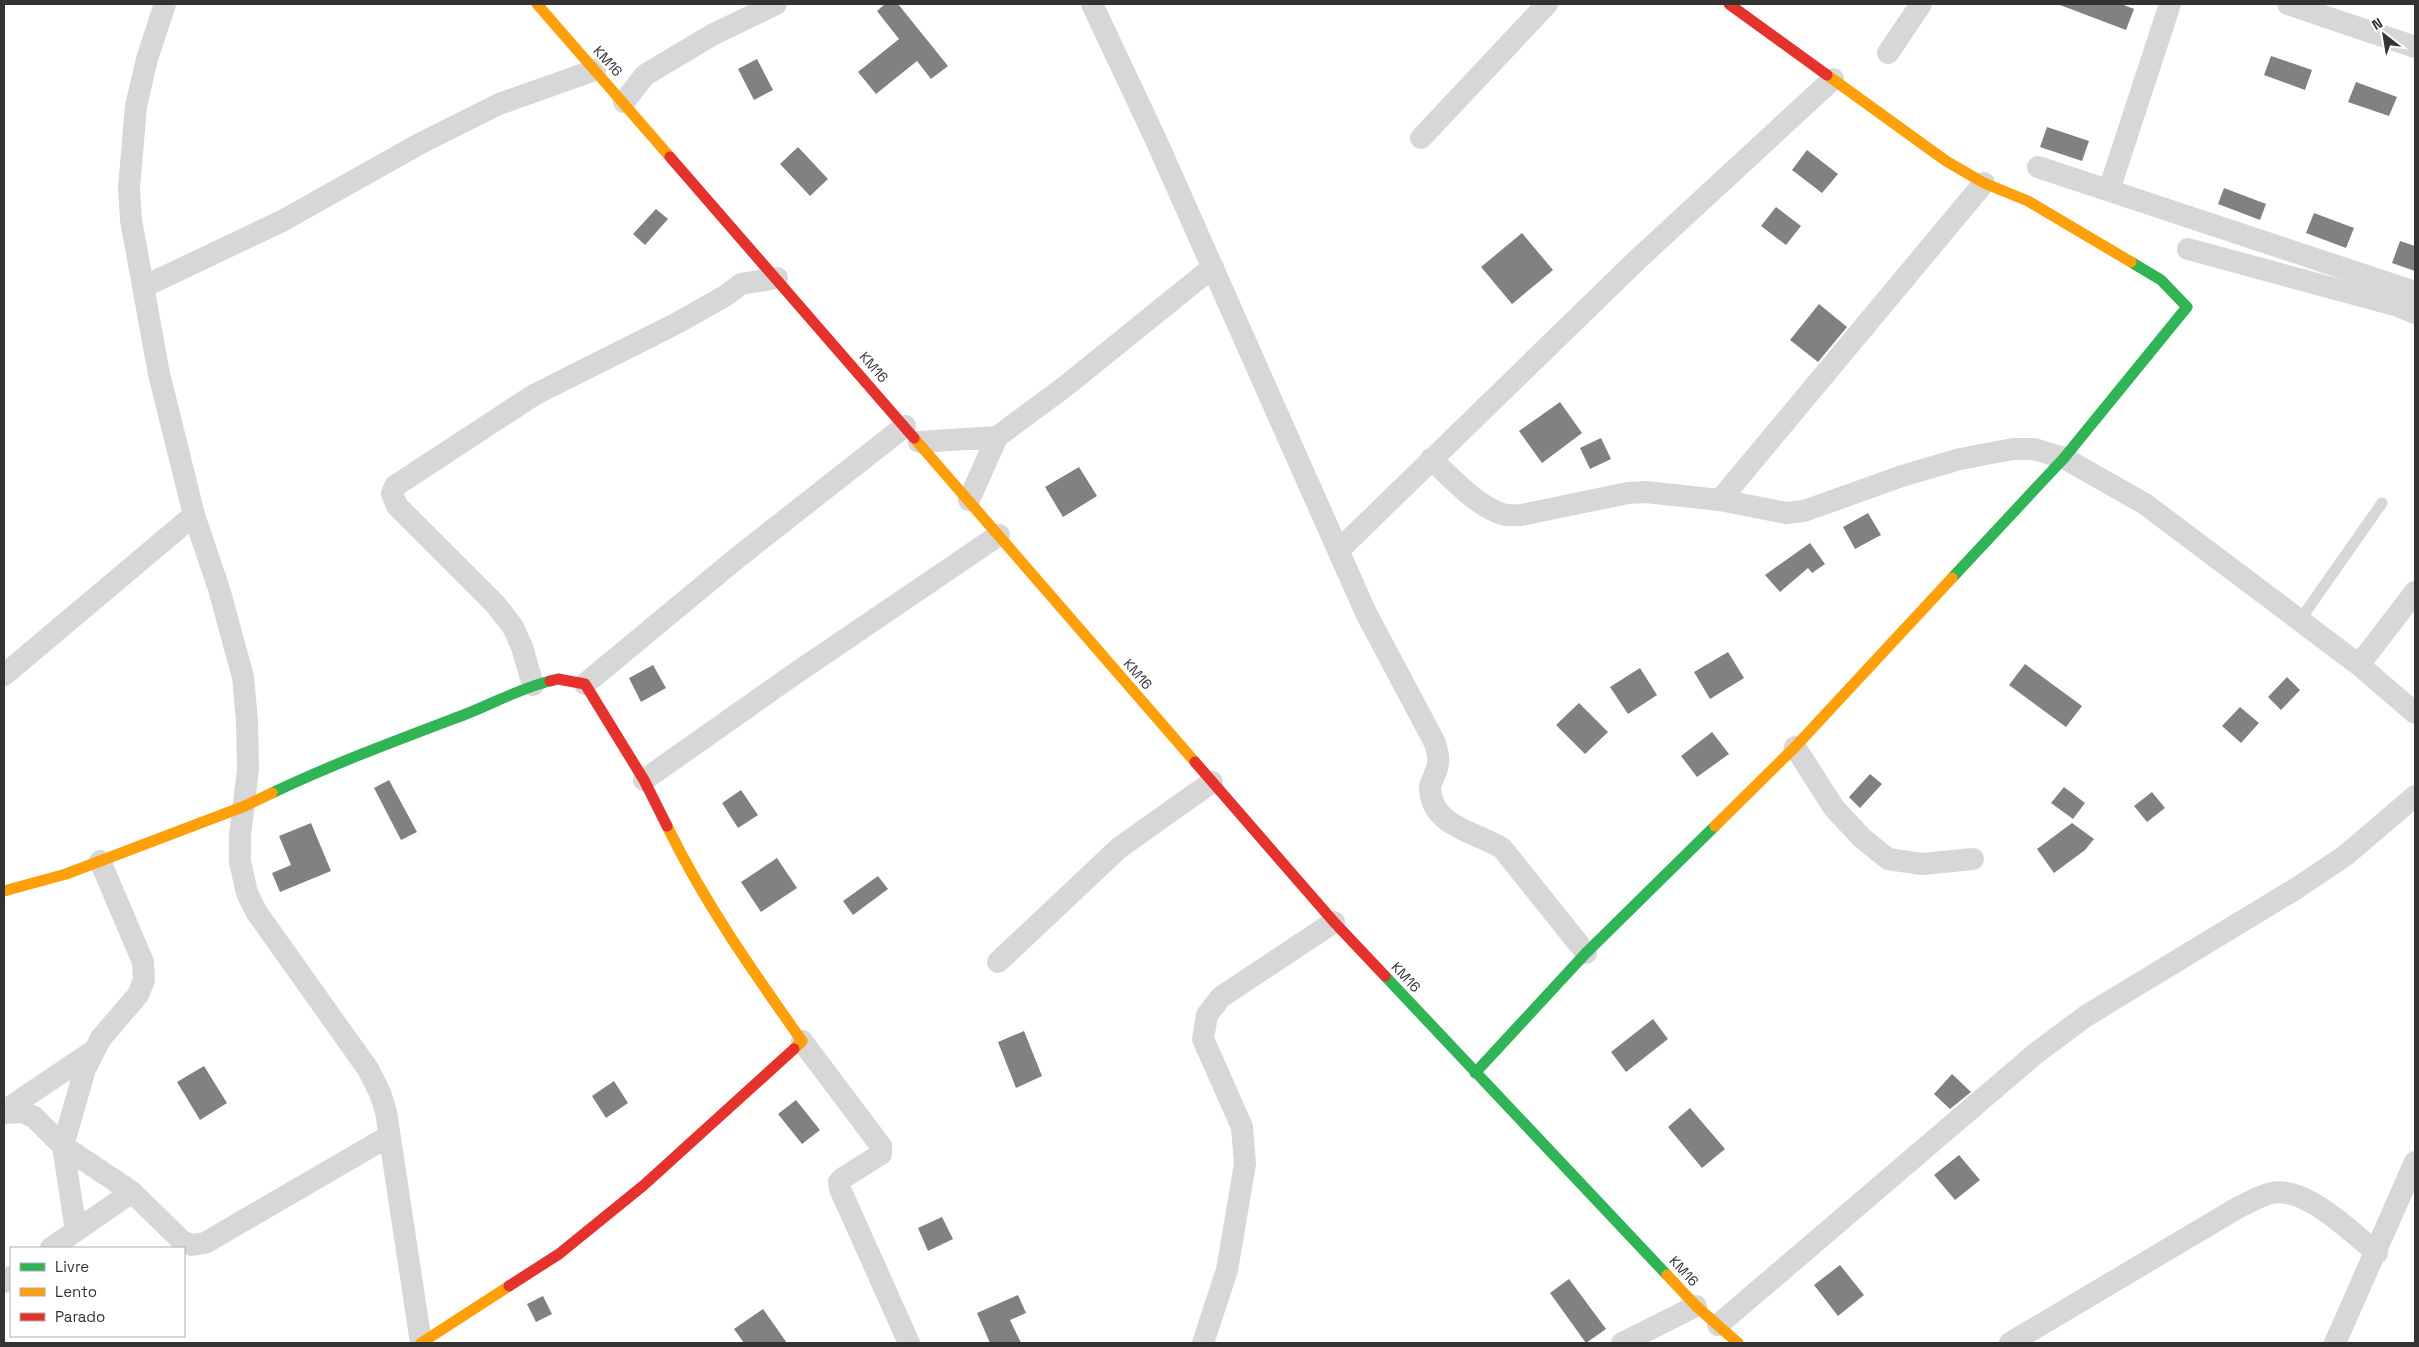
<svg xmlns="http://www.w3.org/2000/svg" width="2419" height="1347" font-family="'Space Grotesk',sans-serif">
	<rect width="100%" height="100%" fill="#fff"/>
	<path fill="#818181" d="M885,4h13l50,62 -17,13 -14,-18 -41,33 -18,-22 41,-33 -22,-28z
		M2060,4h61l13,5 -8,21 -66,-25z
		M2271,56l41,14 -7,20 -41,-15z
		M757,59l16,31 -19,10 -16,-31z
		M2356,82l41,15 -8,19 -41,-14z
		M2047,127l42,14 -7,20 -42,-14z
		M798,147l30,32 -18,17 -30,-32z
		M1807,150l31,24 -16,19 -30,-23z
		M2224,188l42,16 -6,16 -42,-16z
		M1776,207l25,19 -15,19 -25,-19z
		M656,209l12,10 -23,26 -12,-11z
		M2314,213l40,15 -8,20 -40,-15z
		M1522,233l31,37 -41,34 -31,-37z
		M2400,241l15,5v25l-23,-8z
		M1819,304l28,23 -29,35 -28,-22z
		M1560,402l22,31 -40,30 -23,-32z
		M1601,438l10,21 -21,10 -10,-21z
		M1079,467l18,29 -34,21 -18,-30z
		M1868,513l13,22 -26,14 -12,-22z
		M1810,543l15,21 -13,9 -4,-5 -28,24 -15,-17z
		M1728,652l16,26 -34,21 -16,-27z
		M2025,664l57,42 -16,21 -57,-42z
		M653,665l13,23 -25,14 -12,-24z
		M1640,668l17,27 -29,19 -18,-27z
		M2287,677l13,13 -19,20 -13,-13z
		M1579,703l29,29 -23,22 -29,-29z
		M2240,707l19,16 -18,20 -19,-17z
		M1712,732l17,22 -32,23 -16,-21z
		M1870,774l12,10 -22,24 -11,-11z
		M389,780l28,52 -16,8 -27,-52z
		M2064,787l21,16 -12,16 -22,-16z
		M741,790l17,25 -20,13 -16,-25z
		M2152,792l13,16 -18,14 -13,-16z
		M311,823l20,48 -51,21 -8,-19 19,-8 -12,-29z
		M2072,823l22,16 -9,11 -31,23 -17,-24z
		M777,858l20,30 -36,24 -20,-30z
		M878,876l10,13 -35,26 -10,-14z
		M1653,1019l15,20 -42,33 -15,-20z
		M1024,1031l18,45 -26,12 -18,-46z
		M204,1066l23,37 -27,17 -23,-38z
		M1952,1074l19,18 -21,17 -16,-15z
		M614,1081l14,22 -22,15 -14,-22z
		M796,1100l24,30 -18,14 -24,-30z
		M1690,1108l35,41 -23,19 -34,-41z
		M1959,1155l21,25 -25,20 -21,-25z
		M942,1217l11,22 -25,12 -10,-23z
		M1840,1265l24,30 -26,21 -24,-31z
		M1569,1279l37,50 -20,14 -36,-50z
		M1018,1295l8,18 -16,7 11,23h-31l-13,-30z
		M543,1296l9,18 -16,8 -9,-18z
		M763,1309l24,34h-43l-10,-14z"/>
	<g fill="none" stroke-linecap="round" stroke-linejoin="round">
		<path stroke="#d7d7d7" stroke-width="11" d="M2300,620l82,-117"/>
		<path stroke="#d7d7d7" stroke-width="22" d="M165,4l-18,55 -11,47 -7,82 2,32 28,154 35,141 25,74 24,88 4,44 1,49 -8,65v27l7,31 10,20 111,156 12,24 6,19 35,231
			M1092,4l64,136 210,473 69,130c4,13 5,20 -1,33 -1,4 -4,8 -4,11 0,39 46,45 72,61l84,105
			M2288,4l127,43
			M1888,53l33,-49
			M624,102l21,-27 67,-40 64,-31
			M1421,138l126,-134
			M2038,167l377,125
			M2109,190l61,-186
			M2188,249l210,57 17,7
			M143,287l139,-66 139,-78 78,-39 96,-34
			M919,442l78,-5
			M1431,459c21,19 44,46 71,55 5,2 13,1 19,1l107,-22 18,-1 74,8 66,13 18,-2 98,-35 58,-17 53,-10h21l30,9 81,46 214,161 56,48
			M969,500l28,-63 70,-52 146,-118
			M1720,500l264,-317
			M1339,550l298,-290 196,-181
			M2359,665l56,-73
			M4,675l190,-160
			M585,684l152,-126 168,-132
			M533,685l-11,-38 -9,-20 -17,-22 -99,-99 -5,-13 3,-7 139,-91 145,-73 46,-26 16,-12 36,-6
			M1795,747l39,61 28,30 26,21 34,5 51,-5
			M644,780l149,-105 206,-140
			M998,962l121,-114 93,-66
			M802,1041l79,105v8l-38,24 -4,4 1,7 69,154
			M4,1111l88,-59
			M4,1113l18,-1 12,5 29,29 69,46
			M76,1231l-13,-85 22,-77 16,-31 37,-43 6,-15 -1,-18 -43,-101
			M51,1248l81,-56 51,50 9,3 13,-2 184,-107
			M4,1282l7,-5
			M1718,1325l317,-271 51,-38 211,-128 49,-33 69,-59
			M1203,1343l24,-73 18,-106 -3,-37 -39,-88 4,-24 14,-18 113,-75
			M1622,1343l74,-37
			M2010,1343l229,-136c11,-5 22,-12 33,-14 34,-7 80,40 105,60
			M2335,1343l80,-181"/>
		<path stroke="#30b455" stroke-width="11" d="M1952,578l112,-120 123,-151 -26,-27 -30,-18
			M272,793c63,-30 128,-54 194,-79 28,-11 55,-26 84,-33
			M1385,976l282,299
			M1475,1073l111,-120 129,-127"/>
		<path stroke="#ff9f0a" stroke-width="11" d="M537,4l133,153
			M1827,75l119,86 38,22 44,18 103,61
			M914,438l281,324
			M667,826c38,78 85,144 135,215l-8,8
			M1715,826l80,-79 157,-169
			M4,891l62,-17 179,-68 27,-13
			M1667,1275l29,31 42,37
			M421,1343l88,-57"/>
		<path stroke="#e5322d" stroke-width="11" d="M1729,4l98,71
			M670,157l244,281
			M550,681l8,-2 27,5 59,96 23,46
			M1195,762l139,160 51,54
			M509,1286l50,-32 85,-69 150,-136"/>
	</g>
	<g text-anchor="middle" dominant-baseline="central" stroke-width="5" stroke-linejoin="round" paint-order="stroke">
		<g font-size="14" fill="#333" stroke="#fff">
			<text transform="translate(608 61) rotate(48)">KM16</text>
			<text transform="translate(874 367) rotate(49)">KM16</text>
			<text transform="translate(1138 674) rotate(49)">KM16</text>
			<text transform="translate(1406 977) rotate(47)">KM16</text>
			<text transform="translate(1684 1271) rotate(47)">KM16</text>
		</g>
	</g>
	<rect width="2419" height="1347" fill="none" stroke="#333333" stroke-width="10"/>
	<rect x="10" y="1247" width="175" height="90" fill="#ffffff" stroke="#adadad"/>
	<rect x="20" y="1263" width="25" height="8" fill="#30b455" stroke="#adadad"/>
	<text x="55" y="1272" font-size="15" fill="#333333">Livre</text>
	<rect x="20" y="1288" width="25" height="8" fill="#ff9f0a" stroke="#adadad"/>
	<text x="55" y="1297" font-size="15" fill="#333333">Lento</text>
	<rect x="20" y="1313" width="25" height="8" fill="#e5322d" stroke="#adadad"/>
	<text x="55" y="1322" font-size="15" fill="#333333">Parado</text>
	<g transform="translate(2384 35) rotate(329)" stroke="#ffffff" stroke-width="4" paint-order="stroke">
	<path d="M0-4L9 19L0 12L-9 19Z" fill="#333333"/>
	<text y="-8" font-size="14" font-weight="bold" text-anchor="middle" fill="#333333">N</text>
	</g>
</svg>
